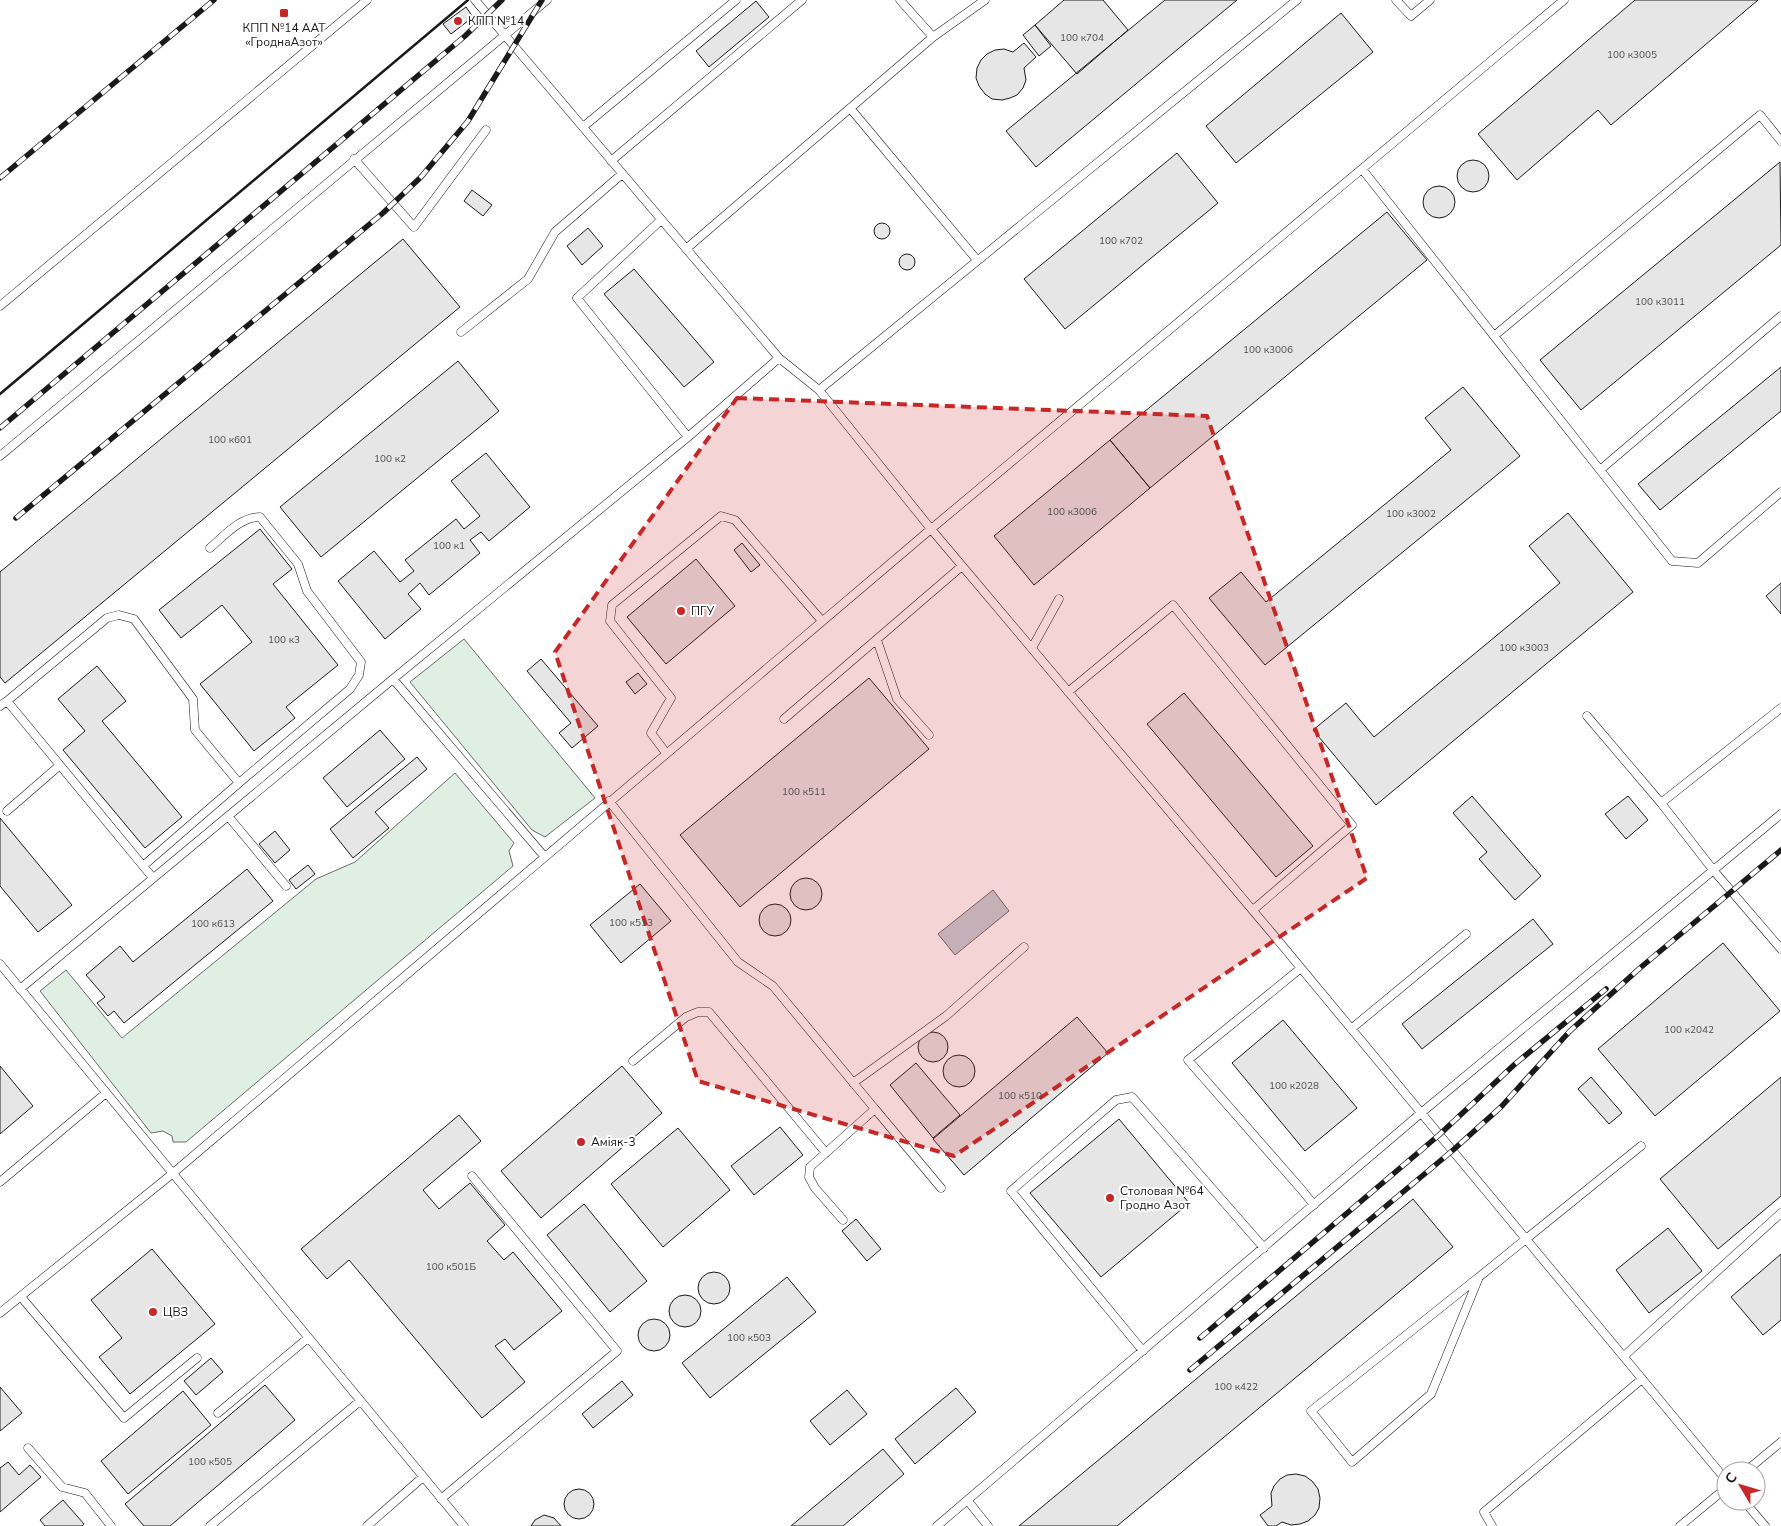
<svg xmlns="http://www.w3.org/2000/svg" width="1781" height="1526" font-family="'Nunito Sans',sans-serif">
	<rect width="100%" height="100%" fill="#fff"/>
	<path fill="#e0efe3" stroke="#6a6a6a" d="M464,639l131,159 -50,39 -13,-7 -122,-148z
		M455,773l59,70 -5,8 4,15 -327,276h-13l-1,-6 -9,-5 -12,2 -111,-142 26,-21 56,68 194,-159 39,-17z"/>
	<path fill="#c6d2dc" stroke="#6a6a6a" d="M993,890l16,21 -54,44 -17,-21z"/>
	<path fill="#e6e6e6" stroke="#1a1a1a" d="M1064,0h39l25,30 -51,44 -42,-49z
		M1165,0h72l-201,167 -30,-36z
		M1635,0h123l-147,125 -13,-15 -81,70 -39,-46z
		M756,1l13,16 -60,50 -13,-16z
		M466,7l7,10 -22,17 -8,-10z
		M1341,13l32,39 -137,111 -30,-37z
		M1035,25l16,21 -12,10 -16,-21z
		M1024,43l12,14 -12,11 2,12 -3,8 -6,7 -7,3 -8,2 -10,-1 -7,-5 -6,-8 -3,-8 1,-10 4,-8 6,-6 8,-4 9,-1 9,3z
		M1177,153l41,50 -153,126 -41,-50z
		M1457 176a16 16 0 1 1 32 0a16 16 0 1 1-32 0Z
		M1780,162l1,83 -200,165 -41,-50z
		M1423 202a16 16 0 1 1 32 0a16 16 0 1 1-32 0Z
		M472,190l20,15 -9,11 -19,-15z
		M1387,212l40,48 -277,228 -40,-48z
		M874 231a8 8 0 1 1 16 0a8 8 0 1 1-16 0Z
		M588,228l15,18 -21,19 -15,-19z
		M403,239l57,68 -455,376 -5,-6v-105z
		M899 262a8 8 0 1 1 16 0a8 8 0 1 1-16 0Z
		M634,269l80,93 -30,25 -80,-93z
		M458,361l41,50 -178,146 -41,-50z
		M1781,367v44l-121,99 -22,-26z
		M1463,387l57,69 -255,209 -56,-67 32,-26 25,30 185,-152 -26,-32z
		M1110,440l40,48 -116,97 -40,-49z
		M486,453l44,54 -41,34 -8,-9 -11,8 10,13 -51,42 -9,-12 -12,11 13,15 -36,30 -47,-58 36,-30 26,31 14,-11 -9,-11 51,-41 8,10 16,-13 -29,-35z
		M1568,513l65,79 -257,213 -63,-75 33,-27 28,34 186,-154 -31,-37z
		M260,529l32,40 -19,15 65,81 -52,42 9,11 -41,33 -54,-67 52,-42 -30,-37 -41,33 -22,-28z
		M742,543l18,22 -9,7 -17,-22z
		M696,559l39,47 -69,58 -39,-47z
		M1781,583v31l-15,-18z
		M541,659l57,67 -26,22 -13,-15 12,-10 -44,-52z
		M97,666l29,35 -24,20 80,96 -37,31 -82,-98 22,-19 -27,-32z
		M638,673l9,11 -12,10 -9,-12z
		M869,678l60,71 -189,158 -60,-72z
		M1184,693l129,153 -37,31 -129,-153z
		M380,730l25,29 -58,48 -24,-29z
		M417,757l10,12 -52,43 14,16 -36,30 -23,-29z
		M1472,796l69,80 -26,24 -36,-41 8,-7 -34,-39z
		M1628,796l20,24 -22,19 -21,-25z
		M0,818l72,87 -34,27 -38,-46z
		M275,831l15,19 -15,13 -16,-19z
		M308,865l7,9 -19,15 -7,-9z
		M247,869l26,32 -149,122 -10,-12 -6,5 -11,-13 8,-6 -19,-22 34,-29 13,16z
		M790 894a16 16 0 1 1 32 0a16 16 0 1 1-32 0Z
		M640,884l31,37 -50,42 -31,-38z
		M759 920a16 16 0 1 1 32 0a16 16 0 1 1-32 0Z
		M1533,919l20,25 -131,105 -20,-25z
		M1723,943l57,68 -125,105 -57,-67z
		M1077,1017l31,36 -144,122 -31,-36z
		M1283,1020l74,88 -52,43 -73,-88z
		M918 1047a15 15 0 1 1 30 0a15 15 0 1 1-30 0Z
		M943 1071a16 16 0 1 1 32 0a16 16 0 1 1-32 0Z
		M916,1063l44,52 -27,23 -43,-53z
		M0,1066l33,40 -33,28z
		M622,1066l40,47 -121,105 -40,-47z
		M1591,1077l31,36 -13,11 -31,-35z
		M1781,1077v119l-63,53 -58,-70z
		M459,1115l22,26 -58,49 16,19 31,-26 35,42 -18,16 17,19 9,-8 49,59 -48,39 -9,-11 -10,7 30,36 -43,36 -133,-158 -22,19 -26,-30z
		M1119,1119l70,84 -88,74 -71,-84z
		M780,1127l23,28 -49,40 -23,-29z
		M678,1128l52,62 -67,57 -52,-63z
		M1413,1199l40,48 -336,279h-98z
		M584,1204l63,77 -37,31 -63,-77z
		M856,1219l25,30 -14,12 -25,-30z
		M1668,1228l34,43 -53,42 -33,-43z
		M152,1249l63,75 -85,70 -31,-37 23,-19 -31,-38z
		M1781,1254v66l-18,15 -32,-38z
		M698 1288a16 16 0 1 1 32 0a16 16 0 1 1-32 0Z
		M787,1277l29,35 -106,86 -28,-35z
		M669 1311a16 16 0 1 1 32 0a16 16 0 1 1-32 0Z
		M638 1335a16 16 0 1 1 32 0a16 16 0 1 1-32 0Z
		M211,1358l12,14 -27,23 -12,-14z
		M622,1381l11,14 -40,33 -11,-14z
		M265,1385l30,35 -125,106h-26l-19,-22z
		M0,1387l22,26 -22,18z
		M956,1388l20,24 -61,52 -20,-25z
		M847,1390l20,24 -37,31 -20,-24z
		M183,1391l28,34 -83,69 -27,-33z
		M883,1449l21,25 -61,52h-52z
		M8,1462l11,13 11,-10 11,12 -41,35v-44z
		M1296,1474l9,2 7,5 6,8 2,9 -1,10 -4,7 -7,6 -8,3 -9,1 -9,-3 -6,4h-8l-8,-11 12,-9 -1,-13 3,-7 6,-7 7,-4z
		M564 1504a15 15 0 1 1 30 0a15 15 0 1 1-30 0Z
		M63,1500l21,24 -2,2h-37l-5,-6z
		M544,1515l10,3 7,8h-30l4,-6z"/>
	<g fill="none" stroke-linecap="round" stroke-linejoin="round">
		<defs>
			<path id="lane" d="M475,0l304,358 40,32 112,139 340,403 455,548
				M900,0l33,37
				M1396,0l15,16 19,-16
				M850,108l127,152
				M583,127l153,-127
				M354,159l60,68 72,-97
				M611,161l191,-161
				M1362,169l238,301 181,-154
				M661,220l-84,78 111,139
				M686,249l247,-212 52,-37
				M0,306l367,-306
				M461,332l67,-53 27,-47 67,-58
				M1494,336l266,-221 21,26
				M819,390l478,-390
				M0,456l547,-456
				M1600,470l72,91 26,2 83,-71
				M210,548c14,-12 30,-31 50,-31l38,47 9,27 54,71 -2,13 -9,14 -111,94
				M877,640l20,59 32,36
				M1032,648l27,-49
				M393,679l151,177
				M1068,692l105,-87 179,220 -99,85
				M7,701l100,-83 12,-3 15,4 59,80 2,31 44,53 -96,83
				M0,706l7,-5 146,177
				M1781,708l-120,95 53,68 67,78
				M1587,716l74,87
				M784,719l178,-153
				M666,753l-15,-20 20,-35 -61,-77 2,-16 109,-89 14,4 87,101
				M609,801l129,161 35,24 102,123 -65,58 -1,10 6,11 28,32
				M7,811l53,-46
				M228,816l58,70
				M0,964l464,562
				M1301,968l-113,92 113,129 13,16
				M20,989l373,-310 295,-242 91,-79
				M1351,1029l115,-95
				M633,1061l53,-44 12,-5h11l117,141
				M853,1083l93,-67 78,-69
				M875,1109l66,79
				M0,1182l106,-89
				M1479,1277l-168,134 41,51 79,-68 48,-117 162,-131
				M21,1297l103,121 73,-60
				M0,1313l172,-139 759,-645 633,-529
				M1143,1351l-132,-160 105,-91 16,-3 132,151
				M1624,1356l157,-143
				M218,1413l90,-75
				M28,1448l34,39 23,6 26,33
				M1746,1471l35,-29
				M441,1499l176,-148 -145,-175
				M968,1501l20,25
				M1744,1501l21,25
				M210,1526l150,-125
				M367,1526l56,-49
				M937,1526l484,-413 360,-299
				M1492,1526l-8,-14 158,-133
				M1680,1526l46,-38"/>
		</defs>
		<use href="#lane" stroke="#1a1a1a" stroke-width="9"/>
		<use href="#lane" stroke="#fff" stroke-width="8"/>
		<defs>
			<path id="rail" d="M0,178l214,-178
				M0,428l465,-392 37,-36
				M16,518l367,-305 38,-36 47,-56 74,-121
				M1200,1338l239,-203 76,-71 91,-75
				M1190,1370l262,-219 49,-44 69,-76 70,-63 141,-118"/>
		</defs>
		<use href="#rail" stroke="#1a1a1a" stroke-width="5.5"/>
		<use href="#rail" stroke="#fff" stroke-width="4" stroke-dasharray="11" stroke-linecap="butt"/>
		<path stroke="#1a1a1a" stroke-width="2.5" d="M0,394l468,-394"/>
	</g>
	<path fill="#c62828" fill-opacity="0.2" stroke="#c62828" stroke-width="4" stroke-dasharray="10 6" stroke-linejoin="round" d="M737,398l470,18 160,462 -413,278 -256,-75 -143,-429z"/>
	<g fill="#c62828" stroke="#fff" stroke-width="2">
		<rect x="279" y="8" width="10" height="10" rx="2.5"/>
		<circle cx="458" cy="21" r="5"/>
		<circle cx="681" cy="611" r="5"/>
		<circle cx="581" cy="1142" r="5"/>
		<circle cx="1110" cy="1198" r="5"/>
		<circle cx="153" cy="1312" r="5"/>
	</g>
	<g text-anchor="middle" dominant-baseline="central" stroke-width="4" stroke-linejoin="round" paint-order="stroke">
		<g font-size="10" fill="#4d4d4d">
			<text x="1082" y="38">100 к704</text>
			<text x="1632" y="55">100 к3005</text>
			<text x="1121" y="241">100 к702</text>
			<text x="1660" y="302">100 к3011</text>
			<text x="1268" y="350">100 к3006</text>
			<text x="230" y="440">100 к601</text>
			<text x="390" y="459">100 к2</text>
			<text x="1072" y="512">100 к3006</text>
			<text x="1411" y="514">100 к3002</text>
			<text x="449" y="546">100 к1</text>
			<text x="284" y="640">100 к3</text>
			<text x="1524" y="648">100 к3003</text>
			<text x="804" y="792">100 к511</text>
			<text x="631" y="923">100 к513</text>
			<text x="213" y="924">100 к613</text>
			<text x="1689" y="1030">100 к2042</text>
			<text x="1294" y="1086">100 к2028</text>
			<text x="1020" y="1096">100 к510</text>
			<text x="451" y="1267">100 к501Б</text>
			<text x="749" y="1338">100 к503</text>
			<text x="1236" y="1387">100 к422</text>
			<text x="210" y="1462">100 к505</text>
		</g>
		<g font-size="12" fill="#1a1a1a" stroke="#fff" text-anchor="start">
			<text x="468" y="21">КПП №14</text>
			<text x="284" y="28" text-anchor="middle">КПП №14 ААТ<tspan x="284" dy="14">«ГроднаАзот»</tspan></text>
			<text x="691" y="611">ПГУ</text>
			<text x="591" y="1142">Аміяк-3</text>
			<text x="1120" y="1191">Столовая №64<tspan x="1120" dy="14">Гродно Азот</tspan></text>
			<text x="163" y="1312">ЦВЗ</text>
		</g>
	</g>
	<g transform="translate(1741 1486) rotate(308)"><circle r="24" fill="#ffffff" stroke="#a3a3a3"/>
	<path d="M0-4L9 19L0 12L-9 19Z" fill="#c62828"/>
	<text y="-8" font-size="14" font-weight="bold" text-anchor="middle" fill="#1a1a1a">С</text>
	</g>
</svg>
